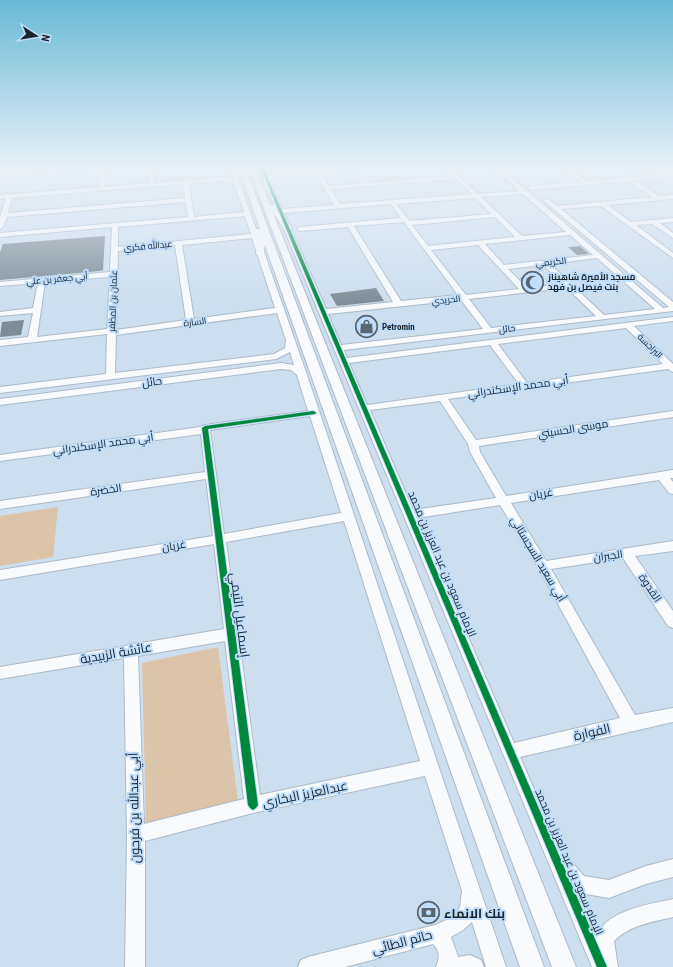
<svg xmlns="http://www.w3.org/2000/svg" width="673" height="967" font-family="'Roboto Condensed',Cairo,sans-serif">
	<rect width="100%" height="100%" fill="#cddeee"/>
	<path fill="#dcc4a9" d="M58,507l-5,50 -53,9v-50z
		M218,647l20,155 -92,22 -4,-161z"/>
	<path fill="#7d8c96" d="M105,236l-2,34 -3,1 -100,9v-28l3,-8z
		M580,246l9,8 -12,1 -9,-8z
		M536,277l8,8 -16,1 -8,-8z
		M376,288l8,13 -47,5 -7,-12z
		M24,320l-3,15 -21,2 2,-15z"/>
	<g fill="none" stroke-linecap="round" stroke-linejoin="round">
		<defs>
			<path id="minor" d="M55,169h29l-84,8v-4z
				M100,169h6l-2,18 46,-4 -3,-14h6l1,14 70,-6 9,2 -4,-10h6l72,206 199,592h-20l-14,-45 -9,8 -12,7 7,20 12,-2 11,5 3,7h-48c4,-9 4,-16 -3,-23l-88,23h-47l3,-7 7,-3 127,-32 11,-5 12,-10 2,-3 2,-16 -37,-115 -172,37 -108,28v126h-20l2,-132 -3,-177 -124,21v-12l126,-21 5,-3 4,1 89,-15 -10,-85 -214,36v-10l213,-34 -7,-57 -206,30v-8l205,-29 -4,-38 -201,27v-6l200,-28 5,-2 103,-14 -11,-36 -6,-5 -10,-1 -281,36v-6l281,-36 13,2 -4,-13 -14,7 -276,34v-6l106,-13 1,-40 -107,12v-6l28,-3 5,-24 -33,3v-4l33,-4 5,-25 -38,3v-4l110,-10 2,-45 -112,10v-4l188,-16 -2,-15 -179,15 -4,10 -3,2v-12l6,-19 -6,1v-4l100,-8zM224,181l10,2 10,29 -50,5 -5,-33zM183,184l2,14 -177,15 4,-15zM245,216l6,18 -133,13v-20zM252,238l23,70 -81,11 -12,-74zM175,245l11,75 -70,10 2,-79zM110,277l-3,52 -70,8 8,-55zM277,313l9,27 -1,8 -11,6 -159,19 1,-38zM310,416l31,97 -117,21 -14,-104zM344,521l76,240 -160,34 -34,-253zM225,641l19,158 -100,25 -6,-168z
				M259,169h6l3,7c20,-8 62,-7 85,-7l-32,4 8,13 124,-10 -7,-7h6l26,25 41,-3 -24,-22h7l161,139 6,-1 -126,-107 5,-1 9,7 95,-9 -24,-16 -97,9 -3,-2 3,-2 49,-4 -17,-13h7l17,12 86,-8v4l-38,3 24,16 14,-1v4l-65,6 23,17 42,-4v4l-13,1 13,10v5l-21,-14 -16,1 37,28v5l-72,-52 -40,3 112,93v9l-329,39 3,8 326,-41v4l-39,5 39,38v8l-5,-3 -220,30 28,41 197,-29v6l-194,29 1,6 26,44 167,-26v8h-3l3,4v12l-4,-1 -10,-13 -148,23 35,58 127,-20v10l-38,5 38,55v17l-5,-2 -45,-68 -72,11 84,146 38,-7v14l-153,35 43,98 4,2 17,19 25,4 37,-14 27,-7v18l-27,7 -37,14 -29,-5 18,41c10,-24 52,-30 75,-35v18c-21,5 -43,8 -59,24l4,26h-26zM316,173l18,32 -52,4 -12,-29 7,-3zM456,179l16,15 -132,10 -9,-15zM523,194l43,38 -44,4 -41,-39zM475,198l16,16 -81,7 -14,-17zM391,204l10,14 -101,9 -3,2 3,2 48,-4 45,75 -67,7 -42,-96zM495,217l20,20 -87,9 -16,-21zM404,222l54,73 -57,6 -47,-75zM570,235l23,20 -89,10 -19,-21zM478,245l41,44 -53,6 -35,-45zM597,258l58,51 -51,6 -54,-51zM543,265l20,19 -36,4 -19,-19zM567,288l29,28 -105,12 -22,-29zM461,300l22,29 -142,16 -13,-31zM626,328l37,36 -136,19 -29,-39zM490,345l29,39 -152,21 -18,-42zM440,401l28,43 2,8 26,46 -83,12 -43,-100zM500,505l39,64 81,149 -106,25 -97,-225z"/>
			<path id="major" d="M239,169h7l298,798h-24l-255,-722 -2,11 -3,1 -4,-3 1,-10 -4,-13 1,-2h6z
				M249,169h7l14,36h6l16,23 -1,2h-6l-12,-17 303,754h-24z"/>
		</defs>
		<use href="#minor" stroke="#adbac7" stroke-width="2"/>
		<use href="#major" stroke="#adbac7" stroke-width="2"/>
		<use href="#minor" fill="#f8fafc" fill-rule="evenodd"/>
		<use href="#major" fill="#f8fafc" fill-rule="evenodd"/>
		<defs>
			<path id="cycleway" d="M261,169h3l343,798h-10z
				M313,411l2,1 1,1 -1,1 -107,15 50,376 -2,3 -3,2 -3,-2 -2,-3 -46,-377 3,-2z"/>
		</defs>
		<use href="#cycleway" stroke="#c0defb" stroke-width="2"/>
		<use href="#cycleway" fill="#00873e" fill-rule="evenodd"/>
	</g>
	<linearGradient id="sky" x2="0" y2="1"><stop stop-color="#68b9d7"/><stop offset="0.55" stop-color="#e8f0f7"/><stop offset="1" stop-color="#e8f0f7" stop-opacity="0"/></linearGradient>
	<rect width="673" height="305" fill="url(#sky)"/>
	<defs>
		<symbol id="mosque-ring" viewBox="-11 -11 22 22"><circle r="9.5" fill="#c0defb" stroke="#596672" stroke-width="1.5"/><path d="M3.5-4.9A6 6 0 1 0 3.5 4.9A5 5 0 1 1 3.5-4.9Z" fill="#596672"/></symbol>
		<symbol id="shop-ring" viewBox="-11 -11 22 22"><circle r="9.5" fill="#c0defb" stroke="#596672" stroke-width="1.5"/><path d="M-5-2.5h2.3a2.7 3.5 0 0 1 5.4 0H5L5.5 6h-11ZM-1.5-2.5h3a1.5 2.3 0 0 0-3 0Z" fill="#596672"/></symbol>
		<symbol id="bank-ring" viewBox="-11 -11 22 22"><circle r="9.5" fill="#c0defb" stroke="#596672" stroke-width="1.5"/><path d="M-6-4H6V4H-6ZM0-2.3a2.3 2.3 0 1 0 0 4.6a2.3 2.3 0 1 0 0-4.6Z" fill="#596672"/></symbol>
	</defs>
	<g fill-rule="evenodd">
		<use href="#mosque-ring" x="520" y="270" width="25" height="25"/>
		<use href="#shop-ring" x="354" y="314" width="25" height="25"/>
		<use href="#bank-ring" x="416" y="900" width="25" height="25"/>
	</g>
	<g text-anchor="middle" dominant-baseline="central" stroke-width="4" stroke-linejoin="round" paint-order="stroke">
		<g font-size="9" fill="#1a2530" stroke="#c0defb">
			<text transform="translate(148 246) rotate(-5)">عبدالله فكري</text>
			<text transform="translate(551 262) rotate(-6)">الكريمي</text>
			<text transform="translate(57 279) rotate(-5)">أبي جعفر بن علي</text>
			<text transform="translate(446 300) rotate(-6)">الحريدي</text>
			<text transform="translate(113 301) rotate(-88)">عثمان بن المظفر</text>
			<text transform="translate(195 322) rotate(-8)">السارة</text>
			<text transform="translate(507 329) rotate(-7)">حائل</text>
			<text transform="translate(650 346) rotate(44)">البراجسة</text>
		</g>
		<g font-size="9" font-weight="bold" fill="#1a2530" stroke="#c0defb" text-anchor="start">
			<text x="548" y="277">مسجد الأميرة شاهيناز<tspan x="548" dy="10">بنت فيصل بن فهد</tspan></text>
			<text x="382" y="327">Petromin</text>
		</g>
		<g font-size="11" fill="#1a2530" stroke="#c0defb">
			<text transform="translate(152 382) rotate(-7)">حائل</text>
			<text transform="translate(518 387) rotate(-8)">أبي محمد الإسكندراني</text>
			<text transform="translate(573 429) rotate(-9)">موسى الحسيني</text>
			<text transform="translate(103 444) rotate(-8)">أبي محمد الإسكندراني</text>
			<text transform="translate(106 490) rotate(-8)">الخضرة</text>
			<text transform="translate(541 494) rotate(-9)">غريان</text>
			<text transform="translate(174 546) rotate(-9)">غريان</text>
			<text transform="translate(608 556) rotate(-8)">الجبران</text>
			<text transform="translate(538 559) rotate(59)">أبي سعيد السجستاني</text>
			<text transform="translate(442 564) rotate(67)">الإمام سعود بن عبد العزيز بن محمد</text>
			<text transform="translate(650 588) rotate(56)">القدوة</text>
			<text transform="translate(569 862) rotate(67)">الإمام سعود بن عبد العزيز بن محمد</text>
		</g>
		<g font-size="13" fill="#1a2530" stroke="#c0defb">
			<text transform="translate(240 615) rotate(83)">إسماعيل التيمي</text>
			<text transform="translate(116 653) rotate(-10)">عائشة الزبيدية</text>
			<text transform="translate(592 732) rotate(-13)">الفوارة</text>
			<text transform="translate(305 794) rotate(-12)">عبدالعزيز البخاري</text>
			<text transform="translate(134 808) rotate(-91)">أبي عبدالله بن فرحون</text>
			<text transform="translate(402 942) rotate(-15)">حاتم الطائي</text>
		</g>
		<g font-size="13" font-weight="bold" fill="#1a2530" stroke="#c0defb" text-anchor="start">
			<text x="444" y="913">بنك الانماء</text>
		</g>
	</g>
	<g transform="translate(36 36) rotate(102)" stroke="#c0defb" stroke-width="3" paint-order="stroke">
	<path d="M0-3L7 15L0 10L-7 15Z" fill="#1a2530"/>
	<text y="-6" font-size="11" font-weight="bold" text-anchor="middle" fill="#1a2530">N</text>
	</g>
</svg>
